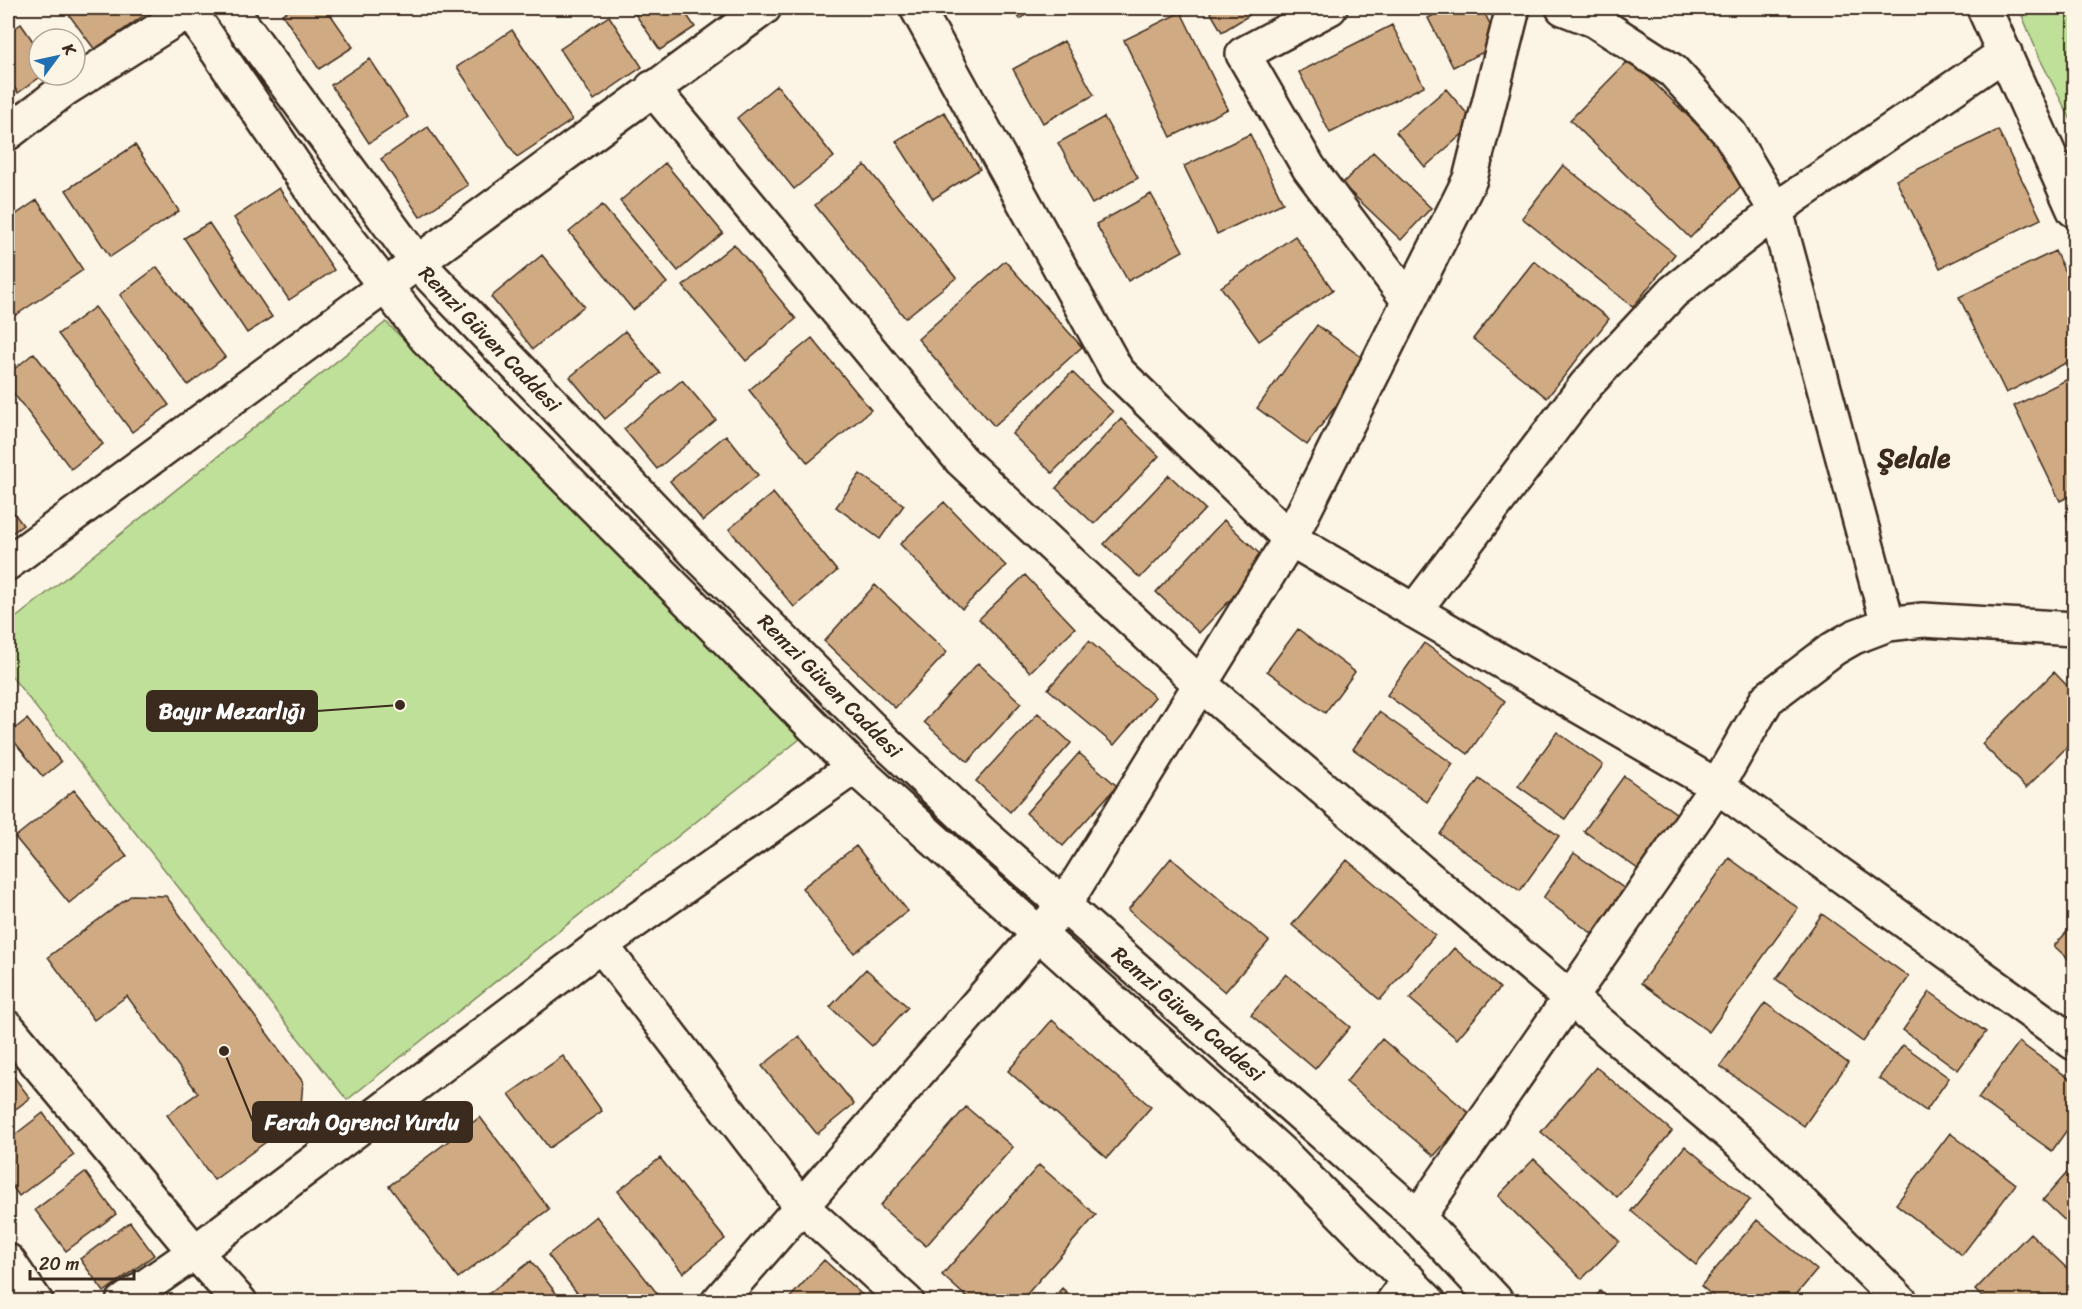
<svg xmlns="http://www.w3.org/2000/svg" width="2082" height="1309" font-family="Sriracha,sans-serif">
	<rect width="100%" height="100%" fill="#fcf5e5"/>
	<filter id="ink" filterUnits="userSpaceOnUse"><feTurbulence type="fractalNoise" baseFrequency=".0167" numOctaves="2"/><feDisplacementMap in="SourceGraphic" scale="12" xChannelSelector="R" yChannelSelector="G"/><feConvolveMatrix kernelMatrix="1 2 1 2 8 2 1 2 1" color-interpolation-filters="sRGB"/></filter>
	<g filter="url(#ink)">
		<path fill="#bfe099" stroke="#7d855c" stroke-width="1.5" d="M2019,8h55v118l-34,-67z
			M386,322l414,417 -453,361 -339,-428v-48z"/>
		<path fill="#d0aa82" stroke="#3b2a1e" stroke-width="1.5" d="M64,8h90l-59,42z
			M293,8h33l27,39 -34,22 -37,-55z
			M631,8h51l13,19 -35,23z
			M717,8h14l-10,6z
			M1012,8h24l-16,11z
			M1208,8h45l3,3 -34,21z
			M1447,8h35l18,36 -47,23 -25,-49z
			M1181,12l47,97 -57,28 -47,-97z
			M609,16l33,51 -48,33 -34,-51z
			M21,24l18,26v25h4l-25,18 -10,-15v-45z
			M1392,25l32,61 -94,47 -31,-61z
			M512,30l60,90 -55,37 -60,-90z
			M1064,41l30,54 -51,28 -30,-54z
			M370,59l38,58 -39,26 -38,-58z
			M1630,59l120,118 -60,61 -120,-118z
			M777,85l57,72 -40,32 -57,-71z
			M1446,89l29,34 -50,44 -29,-35z
			M944,112l36,57 -47,30 -37,-58z
			M1104,117l34,61 -46,26 -34,-61z
			M428,127l40,58 -48,32 -39,-58z
			M1998,130l43,89 -101,49 -44,-88z
			M1250,134l33,69 -66,31 -33,-68z
			M135,145l44,66 -69,46 -44,-67z
			M1373,152l58,56 -30,32 -59,-56z
			M665,163l58,70 -45,38 -58,-70z
			M865,165l91,113 -51,40 -90,-113z
			M1563,165l112,89 -42,53 -111,-89z
			M279,188l55,82 -45,30 -55,-82z
			M1151,194l32,57 -55,30 -32,-57z
			M37,200l46,70 -67,45 -8,-12v-83z
			M602,205l65,78 -34,27 -64,-78z
			M209,223l63,94 -25,16 -63,-95z
			M1295,236l38,54 -74,51 -38,-54z
			M734,244l62,75 -50,42 -63,-75z
			M2055,251l19,40v68l-68,34 -47,-96z
			M542,255l42,51 -51,43 -42,-52z
			M1005,261l77,86 -88,79 -76,-87z
			M1534,261l75,58 -62,79 -74,-59z
			M157,267l68,90 -37,28 -68,-90z
			M95,307l74,98 -37,27 -74,-98z
			M1317,325l51,37 -61,83 -50,-37z
			M625,331l35,42 -55,46 -35,-42z
			M812,338l59,72 -63,53 -59,-73z
			M34,353l69,91 -32,25 -63,-83v-12z
			M1072,372l41,40 -61,61 -40,-39z
			M2074,376v118l-14,7 -46,-95z
			M682,380l34,40 -59,49 -33,-40z
			M1121,419l38,37 -65,68 -38,-36z
			M726,435l32,40 -55,46 -33,-40z
			M860,474l44,31 -24,34 -44,-32z
			M1169,475l36,34 -65,69 -36,-34z
			M773,493l64,78 -43,36 -65,-78z
			M944,502l62,64 -44,43 -62,-65z
			M8,505l15,20 -15,11z
			M2074,512v20l-8,-17z
			M1224,520l43,41 -68,72 -43,-41z
			M1025,575l50,53 -45,44 -51,-53z
			M875,585l72,67 -52,56 -71,-67z
			M1298,629l57,43 -30,41 -58,-42z
			M1089,641l66,56 -41,48 -66,-56z
			M1424,643l81,58 -37,53 -81,-59z
			M978,663l43,40 -53,59 -44,-40z
			M2054,672l20,21v47l-48,48 -44,-44z
			M1379,712l74,52 -26,38 -74,-53z
			M1038,713l33,30 -61,69 -34,-31z
			M27,719l34,43 -18,15 -35,-43z
			M1557,732l46,33 -38,54 -47,-33z
			M1079,753l38,33 -54,60 -37,-33z
			M1624,776l53,38 -39,55 -54,-38z
			M1479,779l80,57 -39,55 -80,-57z
			M74,790l53,66 -58,47 -54,-66z
			M856,846l52,65 -54,42 -52,-65z
			M1574,853l51,36 -32,45 -50,-36z
			M1171,858l98,83 -44,51 -97,-82z
			M1729,858l69,50 -89,124 -68,-49z
			M1347,860l88,75 -55,65 -88,-75z
			M132,895l34,1 137,186 -3,35 -86,63 -47,-65 31,-22 -71,-97 -33,24 -46,-63z
			M1822,914l87,63 -46,65 -87,-63z
			M2074,924v40l-20,-18z
			M1454,948l46,40 -43,51 -47,-40z
			M866,969l42,38 -36,39 -42,-39z
			M1286,974l64,53 -35,42 -64,-54z
			M1930,992l56,40 -28,38 -55,-40z
			M1765,1003l83,60 -44,63 -84,-60z
			M1052,1020l99,87 -44,51 -99,-87z
			M799,1036l55,68 -37,30 -55,-68z
			M1382,1039l88,75 -36,42 -88,-74z
			M2019,1042l55,40v38l-22,31 -74,-53z
			M1903,1045l46,33 -23,33 -47,-33z
			M563,1056l39,55 -53,37 -40,-54z
			M1596,1067l76,64 -55,66 -76,-65z
			M8,1069l22,29 -22,17z
			M966,1107l47,40 -87,99 -46,-40z
			M43,1113l31,42 -55,41 -11,-16v-40z
			M480,1117l69,92 -91,69 -69,-92z
			M1950,1133l66,51 -54,71 -66,-51z
			M1685,1146l65,54 -54,65 -65,-54z
			M660,1158l65,81 -42,34 -65,-82z
			M1534,1159l85,82 -37,38 -84,-83z
			M1039,1165l57,50 -76,87h-48l-30,-27z
			M2074,1165v64l-31,-29z
			M85,1172l31,42 -50,37 -31,-41z
			M596,1216l68,86h-80l-36,-47z
			M1757,1220l60,50 -27,32h-70l-19,-16z
			M130,1222l24,33 -50,37 -24,-33z
			M2030,1233l44,42v27h-87l-12,-12z
			M824,1260l46,42h-84z
			M531,1261l32,41h-71l-5,-7z
			M1062,1288l16,14h-28z
			M1600,1291l12,11h-20z"/>
		<g fill="none" stroke-linecap="round" stroke-linejoin="round">
			<defs>
				<path id="minor" d="M917,8l200,363 173,168 427,247 357,257
					M1330,8l-87,46 66,114 100,133
					M1563,8l31,12 79,51 57,63 46,77 112,413
					M1984,8l90,202
					M652,88l309,372 239,224 543,461 158,157
					M8,133l57,-44 128,-81
					M8,563l756,-555
					M1414,611l172,-226 87,-93 121,-95 211,-144
					M601,945l200,261 106,96
					M8,1028l187,224 45,50
					M1418,1217l299,-431 50,-87 66,-50 21,-12 34,-13 35,-4 151,9
					M8,1261l28,41
					M123,1302l72,-50 406,-307 253,-178
					M718,1302l346,-397 226,-366 180,-360 43,-171
					M1393,1302l16,-22"/>
				<path id="major" d="M188,8l135,199 103,131 428,429 432,390 143,145
					M230,8l187,254 281,293 184,184 103,97 433,381 79,85"/>
			</defs>
			<use href="#minor" stroke="#3b2a1e" stroke-width="38"/>
			<use href="#major" stroke="#3b2a1e" stroke-width="38"/>
			<use href="#minor" stroke="#fcf5e5" stroke-width="33"/>
			<use href="#major" stroke="#fcf5e5" stroke-width="33"/>
		</g>
	</g>
	<g text-anchor="middle" dominant-baseline="central" stroke-width="4.5" stroke-linejoin="round" paint-order="stroke">
		<g font-size="21" fill="#3b2a1e" stroke="#fcf5e5">
			<text transform="translate(490 339) rotate(46)">Remzi Güven Caddesi</text>
			<text transform="translate(830 686) rotate(45)">Remzi Güven Caddesi</text>
			<text transform="translate(1188 1014) rotate(41)">Remzi Güven Caddesi</text>
		</g>
		<g font-size="27" font-weight="bold" fill="#3b2a1e" stroke="#fcf5e5">
			<text x="1914" y="458">Şelale</text>
		</g>
	</g>
	<path fill="none" stroke="#3b2a1e" stroke-width="2" d="M400 705L317 711M224 1051L253 1122"/>
	<g fill="#3b2a1e" stroke="#fcf5e5" stroke-width="2">
		<circle cx="400" cy="705" r="6"/>
		<circle cx="224" cy="1051" r="6"/>
	</g>
	<g fill="#3b2a1e" stroke="#3b2a1e" stroke-width="2">
		<rect x="147" y="691" width="170" height="40" rx="6"/>
		<rect x="253" y="1102" width="219" height="40" rx="6"/>
	</g>
	<g font-size="22" text-anchor="middle" font-weight="bold" fill="#fff">
		<text x="232" y="719">Bayır Mezarlığı</text>
		<text x="362" y="1130">Ferah Ogrenci Yurdu</text>
	</g>
	<rect width="2082" height="1309" fill="none" stroke="#fcf5e5" stroke-width="30"/>
	<rect x="15" y="15" width="2052" height="1279" fill="none" stroke="#3b2a1e" stroke-width="2" filter="url(#ink)"/>
	<g transform="translate(57 57) rotate(57)"><circle r="28" fill="#fcf5e5" stroke="#afa495" stroke-width="1.5"/>
	<path d="M0-4.5L10 22L0 15L-10 22Z" fill="#1f6fb2"/>
	<text y="-9" font-size="16" font-weight="bold" text-anchor="middle" fill="#3b2a1e">K</text>
	</g>
	<path d="M30 1270v9h104v-9" fill="none" stroke="#3b2a1e" stroke-width="3"/>
	<text x="39" y="1270" font-size="18" fill="#3b2a1e" stroke="#fcf5e5" stroke-width="4.5" paint-order="stroke">20 m</text>
</svg>
